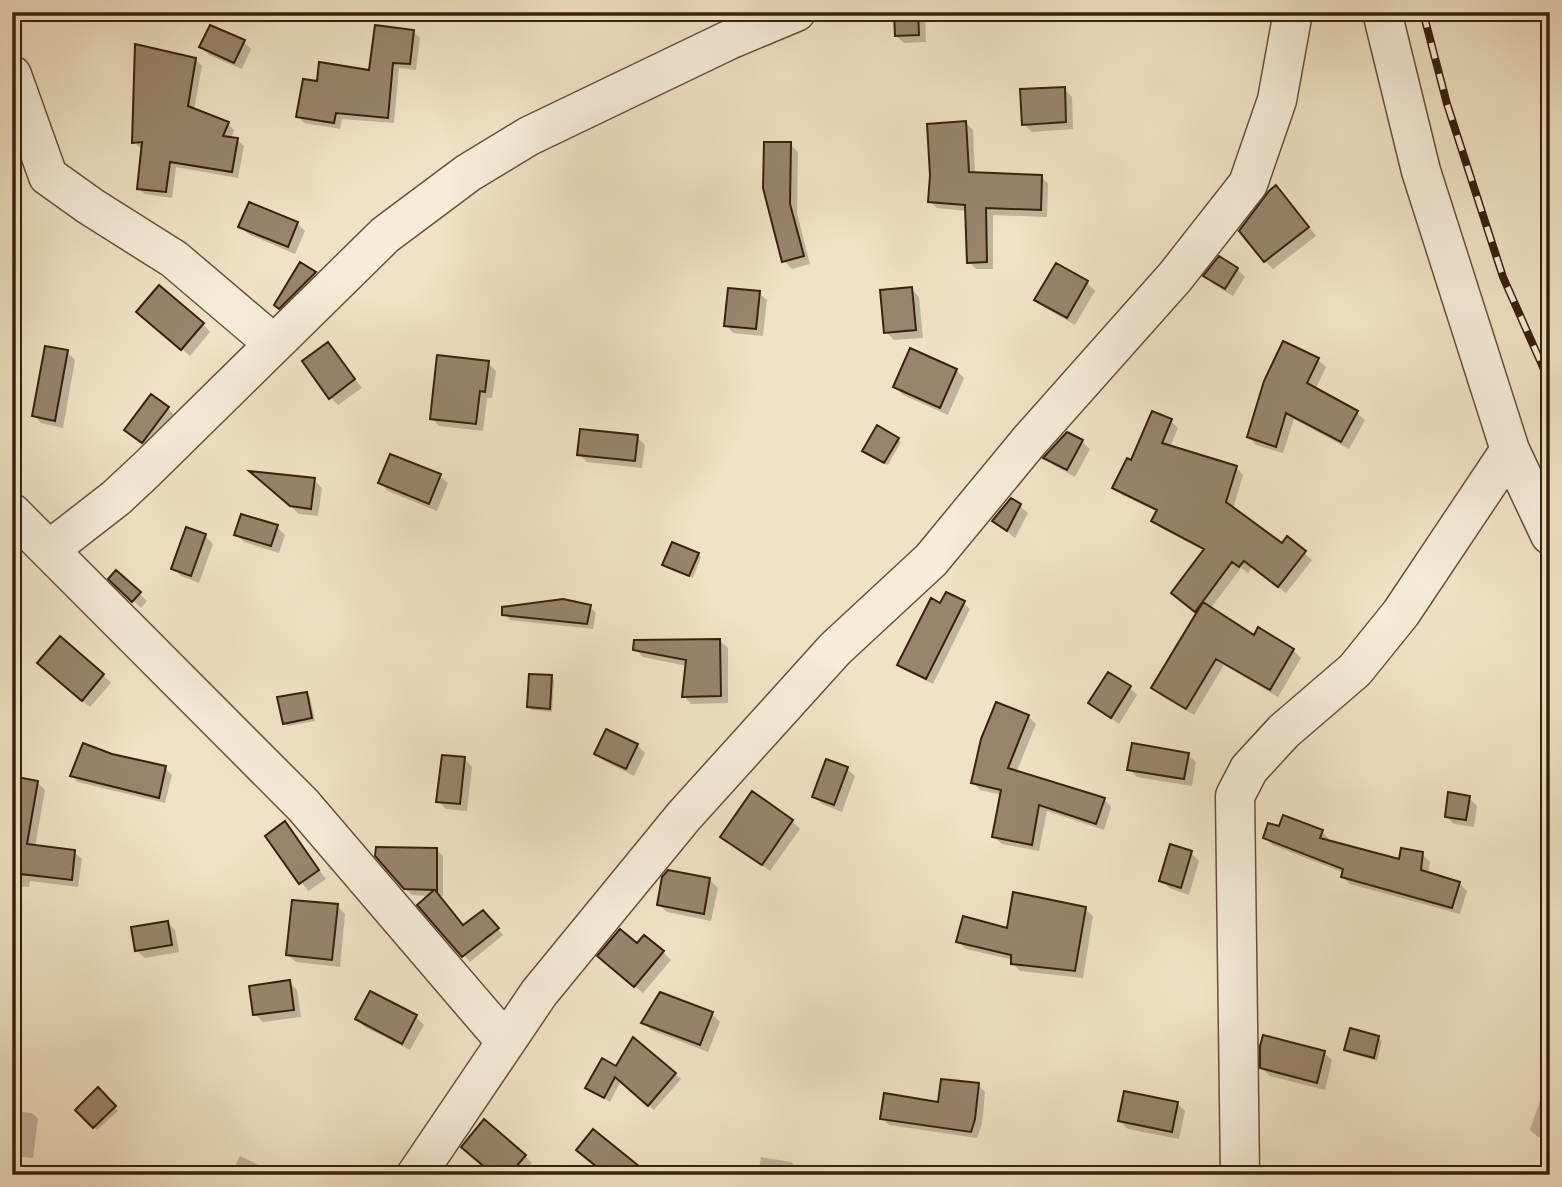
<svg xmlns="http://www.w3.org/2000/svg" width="1562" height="1187" font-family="Vollkorn,serif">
	<rect width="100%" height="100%" fill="#f0e2c5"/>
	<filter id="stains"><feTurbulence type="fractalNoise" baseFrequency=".00286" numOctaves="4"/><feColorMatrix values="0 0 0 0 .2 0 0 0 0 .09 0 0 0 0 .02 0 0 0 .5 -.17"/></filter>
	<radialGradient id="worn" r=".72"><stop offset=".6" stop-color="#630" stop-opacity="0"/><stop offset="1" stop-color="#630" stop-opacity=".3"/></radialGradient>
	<path fill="#0003" d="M87,12h26l-1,10 -19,-3z
		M895,12h30l1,30 -22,1 -8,-7z
		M413,31l7,7 -4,32 -17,-2 -5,55 -52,-4 -2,10 -36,-6 -6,-7 73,-44z
		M244,42l7,7 -9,20 -33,-14 -8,-8z
		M196,60l6,6 -8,44 34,14 6,6 -3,9 6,1 7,6 -6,32 -62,-11 -4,31 -27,-4 -7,-6 5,-40h-3l-6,-6z
		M1064,89l8,8 1,32 -41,3 -8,-8z
		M966,123l7,7 2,44 66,2 7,8 -1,33 -54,-2v54h-17l-7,-7 -2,-51 -30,-3 -8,-7z
		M790,144l8,8 -1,61 13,51 -18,5 -8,-8z
		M1284,195l32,41 -43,33 -8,-8z
		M297,223l8,8 -10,23 -47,-20 -7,-8z
		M300,264l23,17 -39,32 -8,-8z
		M1237,269l8,8 -12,19 -20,-12 -7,-8z
		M1087,283l8,8 -20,34 -31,-18 -8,-8z
		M911,289l8,8 4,41 -29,2 -8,-8z
		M759,293l8,7 -4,36 -30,-3 -7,-8z
		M146,319l57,5 7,8 -20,24z
		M1284,343l34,17 8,7 -11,23 42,23 8,7 -16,29 -55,-30 -11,34 -27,-8 -7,-8z
		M328,345l34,43 -24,17 -8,-8z
		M67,352l8,8 -12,68 -22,-5 -7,-8z
		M488,363l8,8 -4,27h-5l-4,33 -44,-5 -7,-8z
		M956,370l8,8 -16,37 -45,-20 -8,-8z
		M168,408l7,8 -24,34 -24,-20z
		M1171,421l7,7 -8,19 66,20 7,8 -10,34 49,36 6,-7 24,22 -26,33 -34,-26 -4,6 -7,-5 -31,41 44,28 39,13 8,8 -23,39 -54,-32 -30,50 -33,-19 -7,-8 44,-74 -25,-21 32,-42 -44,-23 -8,-8 5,-8 -36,-17 -7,-8 17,-25z
		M637,437l8,8 -3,23 -55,-6 -8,-8z
		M897,439l4,3 -13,23 -20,-11z
		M1082,442l8,7 -15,28 -22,-12 -7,-7z
		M440,476l8,7 -11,28 -49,-20 -8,-8z
		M259,478l55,2 8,8 -4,28 -19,-2z
		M1020,506l8,7 -13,25 -21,-17z
		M277,527l8,8 -6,18 -35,-11 -8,-8z
		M205,536l8,8 -14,39 -18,-7 -8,-8z
		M698,554l3,3 -8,21 -29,-13z
		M111,579l28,14 8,8 -6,7z
		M963,603l7,6 -37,75 -27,-13 -6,-6 41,-60z
		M590,607l6,6 -3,16 -83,-9 -6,-6z
		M720,641l8,7v55l-37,1 -7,-8 3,-30 -44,-9 -8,-8z
		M47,671l56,4 8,8 -21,24z
		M551,677l3,3 -2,32 -20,-2 -3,-3z
		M1130,688l7,7 -18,29 -29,-21z
		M306,694l4,3 5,24 -27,5 -4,-3z
		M997,705l32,12 7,7 -20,49 88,26 7,8 -7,23 -57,-19 -8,40 -37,-7 -8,-7 8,-42 -22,-5 -7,-8z
		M637,745l8,8 -11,23 -30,-15 -8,-7z
		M112,755l53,13 7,7 -7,28 -87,-21 -6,-6z
		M1188,755l8,7 -4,24 -55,-9 -8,-8z
		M465,759l7,8 -5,44 -21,-2 -8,-8z
		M847,769l8,7 -13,36 -20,-8 -8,-8z
		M12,778l25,4 8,8 -10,57 39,5 8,7 -4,28 -48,-6 -1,6 -17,-1z
		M1469,798l8,8 -3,21 -20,-3 -8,-8z
		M792,821l8,8 -30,42 -47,-34z
		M285,824l41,55 -18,12 -41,-55z
		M1280,829l42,3 7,7 -1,3 73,20 21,-8 8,8 -2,12 31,9 8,8 -7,23 -110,-30 -7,-7 1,-4 -71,-28 -8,-7z
		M1171,846l20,7 8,8 -10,34 -20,-7 -8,-8z
		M436,849l7,7v40h-5l26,31 25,-9 14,17 -33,27 -50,-57 11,-9 -19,-1 -7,-7z
		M710,880l8,8 -7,33 -44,-9 -8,-7z
		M337,906l8,8 -5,53 -44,-5 -8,-7z
		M1085,909l8,7 -10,62 -63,-7 -8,-8 1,-3 -47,-11 -8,-8z
		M167,922l8,8 4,22 -34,6 -8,-7z
		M637,945l26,7 8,8 -28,33 -36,-29z
		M289,982l8,8 4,27 -38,5 -8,-8z
		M712,1014l8,8 -12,30 -57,-22 -7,-7z
		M416,1017l8,8 -14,25 -45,-23 -8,-8z
		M1378,1038l4,3 -5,20 -28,-8 -3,-3z
		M634,1040l47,39 -27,31 -33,-29 -11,21 -22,-15 29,-19z
		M1324,1053l8,7 -7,30 -55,-14 -8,-8z
		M978,1085l7,7 -3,32 -5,14 -88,-13 -7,-7 58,-14z
		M98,1090l20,21 -21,19 -20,-20z
		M1541,1098l9,3v40l-12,-4 -8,-7z
		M1177,1103l8,8 -6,28 -51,-10 -8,-8z
		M12,1111l20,2 6,6 -5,39 -21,-2z
		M240,1156l40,19h-50z
		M525,1156l7,7 -7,8 4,4h-34z
		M761,1157l30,5 7,7 -1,6h-39z"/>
	<path fill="#98856d" stroke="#38210d" stroke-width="2" d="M894,12h24l1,23 -24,1z
		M210,25l35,15 -11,23 -35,-16z
		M375,25l39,5 -4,34 -17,-1 -5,55 -52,-5 -2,10 -38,-6 7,-38 14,2 2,-19 50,8z
		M135,44l61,14 -8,48 41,16 -6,14 15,2 -6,34 -62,-10 -4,30 -29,-3 5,-47 -10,1z
		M1065,87l1,35 -44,3 -2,-36z
		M966,121l3,51 73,3 -1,35 -55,-2 1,54 -20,1 -2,-58 -37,-3 2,-27 -3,-51z
		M764,142h27l-1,62 14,52 -22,6 -19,-74z
		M1276,185l33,42 -45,35 -25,-31 30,-40z
		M249,202l49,20 -10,25 -50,-20z
		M1219,256l19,12 -13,21 -22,-13z
		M300,262l16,10 -37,37 -5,-4z
		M1056,263l32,18 -21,37 -33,-18z
		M159,285l45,38 -23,27 -45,-38z
		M912,287l4,43 -32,3 -4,-43z
		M728,288l32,3 -4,38 -32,-3z
		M1283,341l36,17 -12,25 51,28 -17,31 -55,-29 -10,34 -29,-10 17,-56z
		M328,342l27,37 -26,20 -27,-38z
		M45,346l23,4 -13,71 -23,-5z
		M910,348l47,21 -17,39 -47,-21z
		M437,355l52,6 -4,31 -5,-1 -4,33 -46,-5z
		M151,394l18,13 -27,36 -18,-13z
		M1152,411l20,8 -10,24 75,23 -11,36 56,41 5,-7 19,15 -28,36 -34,-26 -5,6 -7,-5 -37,50 -24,-19 33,-44 -53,-28 6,-11 -45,-22 15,-30 4,2z
		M877,425l22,13 -15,25 -22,-12z
		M580,429l58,6 -3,26 -58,-6z
		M1067,432l16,8 -16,30 -24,-12z
		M390,454l51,20 -12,30 -51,-21z
		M249,471l66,7 -4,31 -21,-3z
		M1011,498l10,6 -14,27 -15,-10z
		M241,514l37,11 -7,21 -37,-11z
		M186,527l20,7 -15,42 -20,-7z
		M672,542l27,11 -10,23 -27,-11z
		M116,570l25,22 -9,10 -24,-23z
		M946,592l19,9 -39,78 -29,-14 34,-67 9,5z
		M563,599l28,6 -4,19 -85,-9v-8z
		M1203,602l51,33 4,-8 36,22 -24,41 -54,-31 -30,50 -35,-21z
		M60,636l44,38 -22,27 -45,-38z
		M720,639l1,57 -39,1 4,-37 -53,-10 1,-10z
		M1108,672l23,14 -20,32 -23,-15z
		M529,674l23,1 -2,34 -23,-2z
		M307,692l5,26 -29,6 -6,-27z
		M996,702l33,13 -21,53 97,30 -9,26 -57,-19 -7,40 -40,-8 9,-47 -30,-7 10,-44z
		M606,729l32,15 -12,25 -32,-15z
		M83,743l29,11 54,12 -7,32 -89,-22z
		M1132,743l57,10 -5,26 -57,-9z
		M442,755l23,2 -5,47 -24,-2z
		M826,759l22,8 -14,38 -22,-8z
		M12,776l26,5 -11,63 48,6 -3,30 -60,-7z
		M752,791l41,29 -31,45 -42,-28z
		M1448,792l22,4 -4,24 -21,-3z
		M1283,815l40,15 -3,8 79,21 2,-11 22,4 -2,18 39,12 -8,26 -111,-31 2,-8 -80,-31 5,-15 11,3z
		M285,821l34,49 -20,14 -34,-48z
		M1170,844l22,7 -11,37 -22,-7z
		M376,847l61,1v43l-2,-1 28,35 20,-15 16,18 -37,29 -45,-52 17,-15 -30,-1 -29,-33z
		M668,870l42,8 -6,36 -47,-9 5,-28z
		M1013,892l73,15 -11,64 -64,-7v-9l-55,-13 7,-26 44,12z
		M292,900l46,4 -6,56 -46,-5z
		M168,921l4,24 -37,6 -4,-24z
		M620,929l17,14 7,-8 20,16 -30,36 -37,-31z
		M290,980l4,30 -41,5 -4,-29z
		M370,991l47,24 -15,29 -47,-25z
		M660,992l53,20 -13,33 -59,-22z
		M1350,1028l29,8 -5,22 -30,-8z
		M1263,1035l62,16 -8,32 -57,-15v-22z
		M633,1037l43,36 -28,33 -33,-29 -11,21 -19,-10 17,-30 14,8z
		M941,1079l38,4 -4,36 -4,13 -91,-13 4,-26 54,9z
		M98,1087l18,19 -23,22 -18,-18z
		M1124,1091l54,11 -6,30 -54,-11z
		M484,1119l42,36 -17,20h-15l-33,-28z
		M593,1129l57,46h-43l-31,-25z"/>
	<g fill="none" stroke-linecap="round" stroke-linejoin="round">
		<defs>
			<path id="minor" d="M1382,12l39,159 89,279 40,85
				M12,75l36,101 42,30 84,53 100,85
				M12,513l291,292 203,237
				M49,550l67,-52 30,-28 239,-235 83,-62 61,-37 200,-96 67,-28
				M416,1175l123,-182 145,-177 151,-167 96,-89 99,-120 145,-163 73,-93 29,-84 16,-88
				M1240,1175l-5,-379 14,-27 35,-38 71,-61 46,-57 109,-163"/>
		</defs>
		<use href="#minor" stroke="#66513b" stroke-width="41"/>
		<use href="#minor" stroke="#f5ecd9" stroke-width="38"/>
		<defs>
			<path id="rail" d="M1423,12l24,92 56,173 47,106"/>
		</defs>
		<use href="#rail" stroke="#38210d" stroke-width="8"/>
		<use href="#rail" stroke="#f5ecd9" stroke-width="5" stroke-dasharray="16" stroke-linecap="butt"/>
	</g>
	<rect width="1562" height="1187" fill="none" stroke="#f0e2c5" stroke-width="42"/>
	<rect x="14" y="14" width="1534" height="1159" fill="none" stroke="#38210d" stroke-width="3.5"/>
	<rect x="21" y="21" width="1520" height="1145" fill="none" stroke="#38210d" stroke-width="2"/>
	<rect width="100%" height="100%" filter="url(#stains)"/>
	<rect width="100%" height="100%" fill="url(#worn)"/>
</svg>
